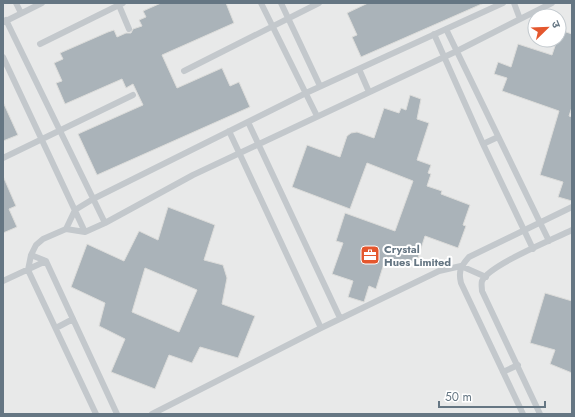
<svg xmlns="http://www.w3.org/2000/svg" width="575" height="417" font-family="Jost,'Noto Sans Devanagari',sans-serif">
	<rect width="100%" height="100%" fill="#fafaf8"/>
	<path fill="#e8e9e9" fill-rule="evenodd" d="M3,3h569v411h-569zM535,16h24v24h-24z"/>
	<path fill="#aab3b9" stroke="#dcdcda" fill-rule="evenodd" d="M161,3h65l8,20 -72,32 15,33 45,-20 8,18 9,-4 11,25 -153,68 -19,-41 65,-29 -10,-21 -7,4 -4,-9 -57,25 -9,-21 6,-2 -8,-18 9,-4 -3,-6 48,-21 6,-2 3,7 9,-4h5l2,-4 9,-3 -3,-6 7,-3 -3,-6z
		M368,3h116l-123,54 -9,-20 5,-2 -10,-22z
		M560,30l12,4v73l-3,9 3,1v84l-14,-4 5,-15 -23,-7 19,-64 -57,-20 5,-13 -13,-4 4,-12 13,5 7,-23 34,11 5,-15h2z
		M410,95l11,4 -4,20 12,4 -12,37 14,5 -3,8 3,1 -4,12 15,5 -1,3 29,11 -7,20 3,1 -8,22 -33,-12 -7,22 -4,4 -6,2 -22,-7 -10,32 -7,-3 -5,16 -16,-5 5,-16 -21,-7 11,-31 -7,-2 9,-28 50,18 18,-50 -46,-18 -17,46 -58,-22 15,-42 33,12 7,-21 4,-3 6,-1 17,6 10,-30 15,5 2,-5 5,2z
		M3,102l15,33 -15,6z
		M3,176l13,30 -7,3 8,18 -14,6z
		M168,207l47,18 -11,35 19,5 4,13 -5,26 33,12 -17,42 -38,-11 -8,16 -23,-8 -14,34 -44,-17 14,-33 -26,-13 6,-23 -34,-16 16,-43 37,17 15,-30 19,9zM145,268l52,22 -18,42 -47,-20z
		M545,293l27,8v72l-22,-9 5,-14 -25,-7z"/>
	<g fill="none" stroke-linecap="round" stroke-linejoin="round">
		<path stroke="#c3c8cc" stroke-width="6" d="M16,3l5,10
			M118,3l11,26
			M261,3l56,113
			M281,3l39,83
			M514,3l6,16
			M6,20l99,203
			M4,22l38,-19
			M446,29l103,212
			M434,34l49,110 50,105
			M40,44l83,-41
			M3,57l82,175
			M359,69l10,23
			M184,71l135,-68
			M248,122l92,196
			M229,131l92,197
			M483,144l15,-7
			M3,158l130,-63
			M66,229l9,-19 18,-11 213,-106 197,-90
			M31,255l5,-10 7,-6 23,-10 19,3 20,-9 88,-48 264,-124 95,-48
			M3,281l43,-20
			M56,328l17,-9
			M503,372l15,-7
			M96,414l-68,-144 3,-15 15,6 71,153
			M152,414l169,-86 118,-57 22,-5 25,11
			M523,414l-62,-131c-3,-12 0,-17 8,-26l103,-50
			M540,414l-58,-123c0,-3 -1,-7 0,-10 7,-16 72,-42 90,-51"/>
	</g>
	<defs>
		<symbol id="office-square" viewBox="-11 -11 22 22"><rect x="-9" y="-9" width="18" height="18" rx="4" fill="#e4572e" stroke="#fff"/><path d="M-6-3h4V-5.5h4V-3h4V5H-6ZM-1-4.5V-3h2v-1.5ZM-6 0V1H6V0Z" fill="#fff"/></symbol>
	</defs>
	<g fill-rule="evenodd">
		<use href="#office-square" x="359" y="244" width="22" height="22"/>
	</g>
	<g text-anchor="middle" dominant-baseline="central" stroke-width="4" stroke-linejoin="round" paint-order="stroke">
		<g font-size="11" font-weight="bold" fill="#657683" stroke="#fff" text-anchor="start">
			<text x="384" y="249">Crystal<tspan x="384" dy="13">Hues Limited</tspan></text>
		</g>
	</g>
	<rect width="575" height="417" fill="none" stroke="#657683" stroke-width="8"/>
	<g transform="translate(547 28) rotate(67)"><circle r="19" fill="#ffffff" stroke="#c1c8cd"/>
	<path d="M0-3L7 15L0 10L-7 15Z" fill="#e4572e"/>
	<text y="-6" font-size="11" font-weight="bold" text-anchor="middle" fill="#657683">उ</text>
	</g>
	<path d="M439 401v6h106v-6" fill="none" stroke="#657683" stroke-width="2"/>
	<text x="445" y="401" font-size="12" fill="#657683" stroke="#ffffff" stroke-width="3" paint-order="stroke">50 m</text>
</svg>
